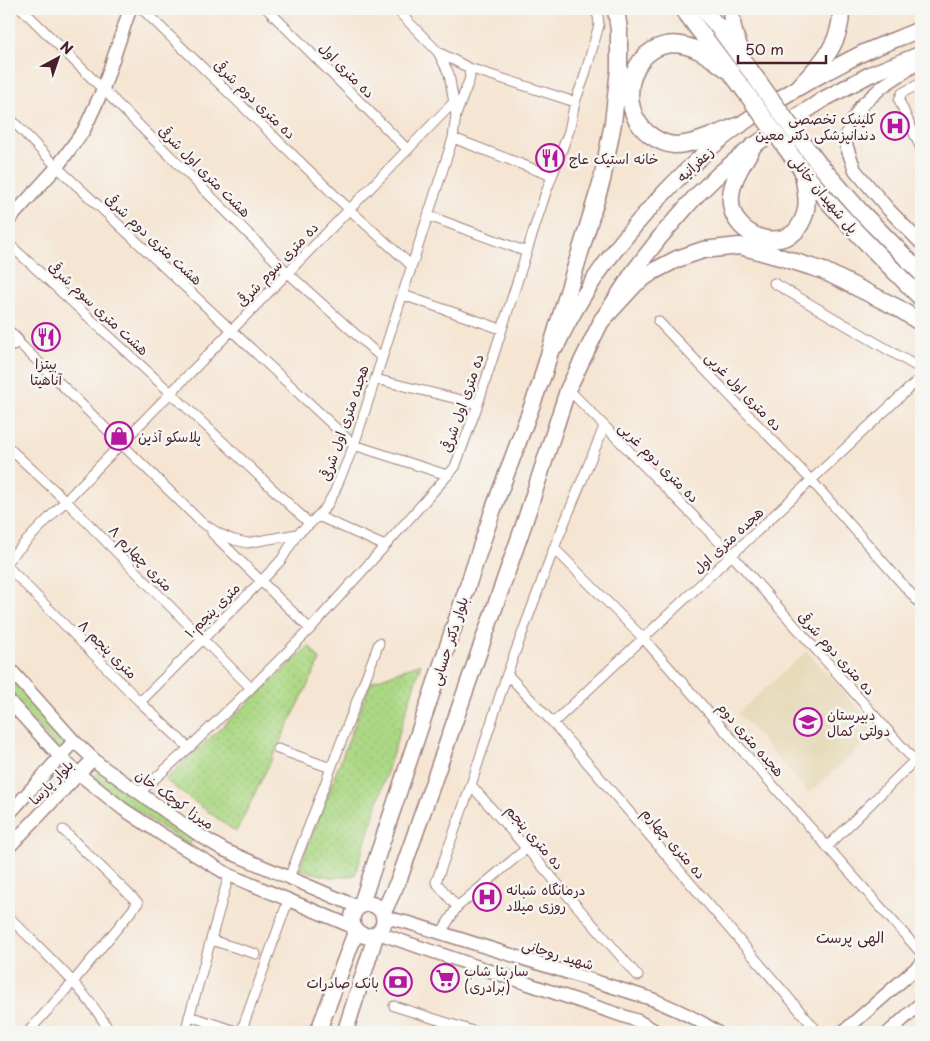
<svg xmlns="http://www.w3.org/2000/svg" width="930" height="1041" font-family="'Playpen Sans','Playpen Sans Arabic',sans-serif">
	<defs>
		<pattern id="grass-dots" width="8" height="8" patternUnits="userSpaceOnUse" patternTransform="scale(1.25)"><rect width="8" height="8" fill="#acd885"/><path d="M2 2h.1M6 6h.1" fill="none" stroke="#96b973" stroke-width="1.8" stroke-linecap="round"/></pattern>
	</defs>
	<rect width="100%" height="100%" fill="#f6f6f2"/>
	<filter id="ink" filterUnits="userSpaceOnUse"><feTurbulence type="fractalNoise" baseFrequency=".02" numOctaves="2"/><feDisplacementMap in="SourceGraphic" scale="10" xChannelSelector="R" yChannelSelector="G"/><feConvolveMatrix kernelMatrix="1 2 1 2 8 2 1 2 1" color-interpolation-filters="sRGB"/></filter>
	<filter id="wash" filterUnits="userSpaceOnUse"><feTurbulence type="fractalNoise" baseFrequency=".0096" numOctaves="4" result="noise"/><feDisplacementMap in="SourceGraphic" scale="20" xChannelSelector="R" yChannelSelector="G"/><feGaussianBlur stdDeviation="1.12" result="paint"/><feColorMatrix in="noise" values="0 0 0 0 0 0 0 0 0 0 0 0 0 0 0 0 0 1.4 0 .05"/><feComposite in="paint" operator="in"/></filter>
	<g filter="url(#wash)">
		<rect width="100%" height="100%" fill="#f5e5d2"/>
		<path fill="#e6daba" d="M807,651l71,80 -69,62 -71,-80z"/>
		<path fill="url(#grass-dots)" stroke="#7b7c58" d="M309,646l11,14 -84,172 -71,-52z
			M421,663l-66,212 -22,3 -34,-9 72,-187z
			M9,668l62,70 -11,14 -51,-59z
			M102,767l94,66 -7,13 -97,-66z"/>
	</g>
	<g filter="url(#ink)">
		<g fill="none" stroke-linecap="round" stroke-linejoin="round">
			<defs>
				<path id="street" d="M22,9l266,264 94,85
					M142,9l208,201 62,56
					M267,9l141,141
					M438,52l31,16 1,10 -14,37
					M469,68l106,34
					M921,83l-19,10 -3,7 22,49
					M9,117l48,50 297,278 93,30
					M453,138l99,38
					M429,216l98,36
					M9,244l162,149 139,131
					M774,283l147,86
					M403,295l98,34
					M658,321l153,159 110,125
					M17,341l184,181 17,11 16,7 13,3 50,-9 13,-10 16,-17 8,-14 20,-48 99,-307 3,-23 -7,-41 -11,-22 -42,-43
					M375,379l103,25
					M568,389l164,166 189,213
					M9,448l57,53 185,187
					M318,516l67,30
					M212,533l98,96
					M554,548l89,90 278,315
					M9,559l444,-456
					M9,568l131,134 49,46
					M507,674l46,49 265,309
					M140,702l130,-130 12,-13 15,-25
					M553,723l368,-346
					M278,749l53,19
					M471,785l167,191
					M139,793l50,-45 62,-60 59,-59 75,-83 70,-79 23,-63 67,-209 24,-64 6,-29 9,-24 15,-53 -1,-9 -4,-7
					M827,847l94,-93
					M289,878l90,-235
					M457,907l-21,-25 35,-97 36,-111 47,-126 50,-121
					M9,917c34,35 77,72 101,115
					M441,933l16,-26 70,-59
					M211,940l45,14
					M394,1006l82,26
					M189,1016l44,14
					M28,1032l45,-50 65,-79 -75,-73
					M185,1032l44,-157
					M241,1032l47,-131"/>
				<path id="secondary" d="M921,61l-38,25 -22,20 -11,19 -5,17 10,28 34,40 32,33
					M9,220l48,-53 27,-37 19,-41 27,-80
					M9,333l8,8 -8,5
					M9,668l65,73 26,24 96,68 28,17 134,57
					M9,701l51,56 19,17 44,35 41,27 65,39 124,52
					M9,814l65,-73
					M9,847l84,-88
					M384,917l25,6 243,76c23,10 44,19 65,33
					M378,933l260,88 19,11
					M843,1032l78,-68
					M889,1032l32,-29"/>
				<path id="primary" d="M557,345c27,-59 65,-108 109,-154 23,-24 47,-47 74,-66 28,-20 58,-38 88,-54 12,-6 24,-13 37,-19 18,-8 37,-15 56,-23
					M352 920a16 16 0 1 1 32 0a16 16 0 1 1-32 0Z
					M361,905l132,-395 53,-142
					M383,913l17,-36 124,-353 44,-135 34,-69 32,-49 27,-35 34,-39 26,-25 32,-26 71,-47 47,-25 50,-20
					M318,1032l38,-101
					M345,1032l31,-97"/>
				<path id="highway" d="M683,9l61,81
					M703,9l16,19 39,53
					M732,9c-2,14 3,27 8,40
					M732,73c-15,-10 -29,-23 -46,-27 -53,-14 -77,63 -33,91 6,4 14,7 21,8 21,0 46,-13 66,-20
					M800,86c22,-24 42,-43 41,-77
					M799,138l19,25 42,48 61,62
					M753,146c-9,17 -24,36 -22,57 2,28 37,46 61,31 4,-2 9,-10 11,-15 7,-14 2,-31 0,-46
					M786,148c39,56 88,102 135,150
					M602,320l33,-36 17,-12 25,-13 26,-9 37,-4 40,11 44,14 74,37 23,15
					M542,378l60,-198 11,-57 6,-54v-39l-3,-21"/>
			</defs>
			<use href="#street" stroke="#a0827e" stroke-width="11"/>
			<use href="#secondary" stroke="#a0827e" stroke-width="15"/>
			<use href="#primary" stroke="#a0827e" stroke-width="18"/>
			<use href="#highway" stroke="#a0827e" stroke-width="19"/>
			<use href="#street" stroke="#fff" stroke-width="9"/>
			<use href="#secondary" stroke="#fff" stroke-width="12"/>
			<use href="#primary" stroke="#fff" stroke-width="15"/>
			<use href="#highway" stroke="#fff" stroke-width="16"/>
			<defs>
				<path id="highway-bridge" d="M758,81l41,57
					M744,90l42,58"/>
			</defs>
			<use href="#highway-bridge" stroke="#a0827e" stroke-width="19" stroke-linecap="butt"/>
			<use href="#highway-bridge" stroke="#fff" stroke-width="16"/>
		</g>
	</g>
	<defs>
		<symbol id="hospital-ring" viewBox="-11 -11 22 22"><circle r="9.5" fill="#f6f6f2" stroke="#b5179e" stroke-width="1.5"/><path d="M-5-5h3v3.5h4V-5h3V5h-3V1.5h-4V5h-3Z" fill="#b5179e"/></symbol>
		<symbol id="restaurant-ring" viewBox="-11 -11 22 22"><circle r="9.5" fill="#f6f6f2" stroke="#b5179e" stroke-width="1.5"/><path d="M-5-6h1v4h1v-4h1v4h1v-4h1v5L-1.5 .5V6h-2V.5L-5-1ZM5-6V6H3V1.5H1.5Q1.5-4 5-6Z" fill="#b5179e"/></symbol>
		<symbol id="shop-ring" viewBox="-11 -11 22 22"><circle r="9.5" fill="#f6f6f2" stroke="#b5179e" stroke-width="1.5"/><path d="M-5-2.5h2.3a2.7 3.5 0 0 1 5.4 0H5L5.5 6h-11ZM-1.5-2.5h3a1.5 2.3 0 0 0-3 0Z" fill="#b5179e"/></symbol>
		<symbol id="school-ring" viewBox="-11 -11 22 22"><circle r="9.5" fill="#f6f6f2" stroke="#b5179e" stroke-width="1.5"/><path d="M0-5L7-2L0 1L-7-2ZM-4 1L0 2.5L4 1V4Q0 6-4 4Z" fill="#b5179e"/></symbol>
		<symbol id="supermarket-ring" viewBox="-11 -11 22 22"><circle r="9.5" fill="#f6f6f2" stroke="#b5179e" stroke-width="1.5"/><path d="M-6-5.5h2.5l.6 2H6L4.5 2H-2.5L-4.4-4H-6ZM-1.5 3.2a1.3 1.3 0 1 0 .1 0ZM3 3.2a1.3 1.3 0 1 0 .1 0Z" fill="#b5179e"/></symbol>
		<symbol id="bank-ring" viewBox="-11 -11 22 22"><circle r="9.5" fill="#f6f6f2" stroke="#b5179e" stroke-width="1.5"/><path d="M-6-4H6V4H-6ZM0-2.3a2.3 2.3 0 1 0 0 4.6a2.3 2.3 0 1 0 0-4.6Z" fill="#b5179e"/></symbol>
	</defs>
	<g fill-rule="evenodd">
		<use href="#hospital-ring" x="879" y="110" width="32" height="32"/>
		<use href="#restaurant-ring" x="534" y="142" width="32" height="32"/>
		<use href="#restaurant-ring" x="30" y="321" width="32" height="32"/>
		<use href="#shop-ring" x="103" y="420" width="32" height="32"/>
		<use href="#school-ring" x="792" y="706" width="32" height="32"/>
		<use href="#hospital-ring" x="471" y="881" width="32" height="32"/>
		<use href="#supermarket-ring" x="429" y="962" width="32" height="32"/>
		<use href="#bank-ring" x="382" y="966" width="32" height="32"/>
	</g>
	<g text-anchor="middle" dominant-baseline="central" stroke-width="5" stroke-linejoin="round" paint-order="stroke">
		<g font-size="14" fill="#4a1f2b" stroke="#f6f6f2">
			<text transform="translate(347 70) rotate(45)">ده متری اول</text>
			<text transform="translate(255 99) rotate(44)">ده متری دوم شرقی</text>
			<text transform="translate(695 164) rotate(-43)">زعفرانیه</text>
			<text transform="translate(205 171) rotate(45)">هشت متری اول شرقی</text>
			<text transform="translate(824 194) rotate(50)">پل شهیدان خانلی</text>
			<text transform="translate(154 239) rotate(43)">هشت متری دوم شرقی</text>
			<text transform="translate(277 264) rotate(-46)">ده متری سوم شرقی</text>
			<text transform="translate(99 308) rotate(43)">هشت متری سوم شرقی</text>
			<text transform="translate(744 391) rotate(46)">ده متری اول غربی</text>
			<text transform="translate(462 403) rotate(-71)">ده متری اول شرقی</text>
			<text transform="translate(344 423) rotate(-71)">هجده متری اول شرقی</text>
			<text transform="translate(659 462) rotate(45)">ده متری دوم غربی</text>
			<text transform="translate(728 540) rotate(-43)">هجده متری اول</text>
			<text transform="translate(141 558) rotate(46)">۸ متری چهارم</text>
			<text transform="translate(212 610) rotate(-45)">۱۰متری پنجم</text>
			<text transform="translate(449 641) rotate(-72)">بلوار دکتر حسابی</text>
			<text transform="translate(108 649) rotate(45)">۸ متری پنجم</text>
			<text transform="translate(837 653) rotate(48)">ده متری دوم شرقی</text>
			<text transform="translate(751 739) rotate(49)">هجده متری دوم</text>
			<text transform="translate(51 782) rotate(-46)">بلوار پارسا</text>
			<text transform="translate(175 799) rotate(35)">میرزا کوچک خان</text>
			<text transform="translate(535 837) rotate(49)">ده متری پنجم</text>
			<text transform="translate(674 843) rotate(49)">ده متری چهارم</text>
			<text transform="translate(558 954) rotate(17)">شهید روحانی</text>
		</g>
		<g font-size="14" fill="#4a1f2b" stroke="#f6f6f2" text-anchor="start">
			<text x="876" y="118" text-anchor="end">کلینیک تخصصی<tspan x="876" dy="16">دندانپزشکی دکتر معین</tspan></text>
			<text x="569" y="158">خانه استیک عاج</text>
			<text x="46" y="363" text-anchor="middle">پیتزا<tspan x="46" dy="16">آناهیتا</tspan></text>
			<text x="138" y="436">پلاسکو آذین</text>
			<text x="827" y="714">دبیرستان<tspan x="827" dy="16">دولتی کمال</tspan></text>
			<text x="506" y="889">درمانگاه شبانه<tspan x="506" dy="16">روزی میلاد</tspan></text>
			<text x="464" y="970">سارینا شاپ<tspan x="464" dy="16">(برادری)</tspan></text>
			<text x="379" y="982" text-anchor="end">بانک صادرات</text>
		</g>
		<g font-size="15" fill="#4a1f2b" stroke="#f6f6f2">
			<text x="850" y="936">الهی پرست</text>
		</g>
	</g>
	<rect width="930" height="1041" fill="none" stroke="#f6f6f2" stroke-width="30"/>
	<g transform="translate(58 58) rotate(40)" stroke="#f6f6f2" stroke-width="4" paint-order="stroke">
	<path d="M0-4L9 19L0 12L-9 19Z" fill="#4a1f2b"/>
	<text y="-8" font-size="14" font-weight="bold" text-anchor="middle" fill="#4a1f2b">N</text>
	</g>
	<path d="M738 55v8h88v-8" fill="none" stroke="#4a1f2b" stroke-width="2.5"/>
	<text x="745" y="55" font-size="15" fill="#4a1f2b" stroke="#f6f6f2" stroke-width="4" paint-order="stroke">50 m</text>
</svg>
